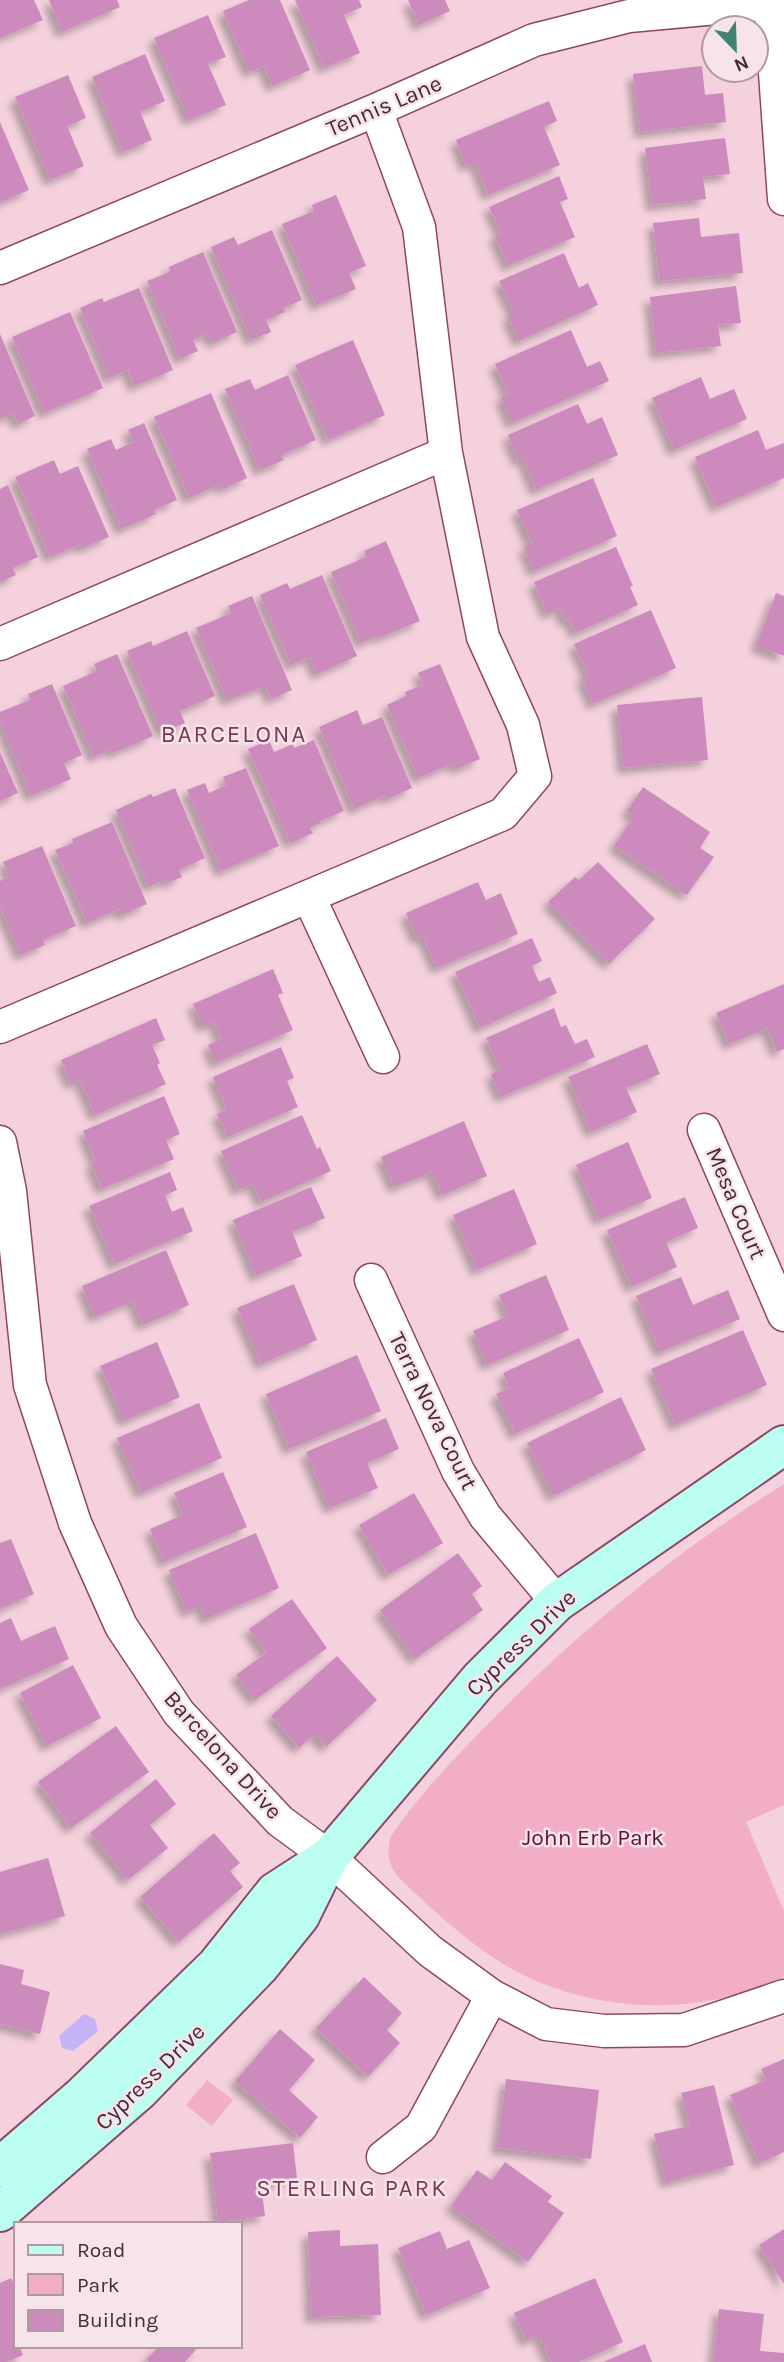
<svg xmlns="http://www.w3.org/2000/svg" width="784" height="2362" font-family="Karla,sans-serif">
	<defs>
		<filter id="shadow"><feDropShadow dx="-6" dy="6" stdDeviation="3.5" flood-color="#0004"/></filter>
	</defs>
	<rect width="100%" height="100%" fill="#f4d1dd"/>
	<path fill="#f2aec7" d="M784,1484v321l-38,17 38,89v66c-23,10 -46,19 -71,23 -71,14 -155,0 -216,-40 -36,-23 -67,-53 -98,-82 -11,-13 -13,-26 -8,-42 27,-40 62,-76 95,-110 89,-92 189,-174 298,-242z
		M207,2080l26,20 -21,26 -26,-21z"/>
	<path fill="#c4b4f5" d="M84,2014l11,5 3,12 -25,20 -11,-3 -3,-12z"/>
	<path fill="#cd8abd" filter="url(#shadow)" d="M0,0h34l9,20 -43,18z
		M49,0h68l3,7 -58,25z
		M249,0h31l30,70 -38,16 -8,-20 -15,6 -26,-61z
		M295,0h64l3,7 -18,8 16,38 -36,15z
		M408,0h37l5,11 -31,14z
		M208,15l18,42 -18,7 18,41 -37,15 -35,-82z
		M145,54l20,47 -25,11 12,28 -29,12 -31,-75z
		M702,66l3,29 18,-2 3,29 -86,10 -7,-58z
		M68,75l18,43 -19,8 17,40 -34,14 -35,-83z
		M549,101l8,20 -13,6 16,38 -72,30 -13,-33 -9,4 -10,-26z
		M0,122l29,68 -28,12 -1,-3z
		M725,138l5,36 -27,3 3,22 -54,6 -7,-57z
		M559,176l9,23 -8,3 15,35 -67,29 -13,-30 6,-3 -12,-26z
		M336,195l30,71 -17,7 7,16 -40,16 -34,-81 32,-13 -2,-6z
		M699,218l2,19 38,-4 4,40 -84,8 -6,-58z
		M272,230l30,70 -19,8 2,4 -19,8 5,12 -20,8 -40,-93 23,-10 4,8z
		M203,252l34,80 -24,11 -5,-10 -15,7 5,11 -18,8 -33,-78 23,-9 -1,-5z
		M564,253l15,35 9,-5 10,22 -79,36 -11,-25 6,-3 -15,-32z
		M736,286l5,37 -23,2 3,21 -65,7 -6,-56z
		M139,288l34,82 -39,16 -6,-16 -19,8 -29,-70 22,-10 2,4z
		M70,312l33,76 -59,25 -32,-76z
		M571,330l16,37 13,-6 9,20 -97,42 -11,-26 7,-3 -13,-30z
		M0,334l35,82 -17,8 -5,-11 -13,6z
		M353,340l32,75 -57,25 -33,-75z
		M288,375l28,65 -35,15 3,5 -24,10 -35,-81 25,-10 5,11z
		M701,377l9,22 24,-10 13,30 -73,31 -22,-52z
		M211,393l36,85 -24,11 -2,-5 -32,14 -35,-81z
		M578,404l9,20 15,-7 16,38 -82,35 -13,-32 -5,2 -10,-25z
		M144,423l33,77 -23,10 2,4 -35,15 -34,-80 24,-10 5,11 18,-8 -6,-12z
		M758,430l8,20 18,-7v35l-68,29 -21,-50z
		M54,460l6,14 18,-8 31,71 -26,11 -2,-4 -31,13 -35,-80z
		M593,478l24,58 -83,35 -10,-24 8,-3 -15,-34z
		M8,485l30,72 -25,11 3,7 -16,7v-93z
		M386,541l34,80 -39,16 -2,-2 -18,8 -30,-71 35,-15 -2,-6z
		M616,547l17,39 -3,1 8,18 -62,28 -7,-14 -4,2 -5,-13 -13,6 -13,-32z
		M322,575l35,81 -40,18 -7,-17 -19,8 -31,-70 27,-12 3,6z
		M776,593l8,3v60l-28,-10z
		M252,596l40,94 -21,9 -5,-13 -39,14 -31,-72 35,-15 -3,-7z
		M651,610l25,58 -83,36 -11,-27 6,-2 -14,-31z
		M187,631l28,65 -35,15 5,12 -23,9 -35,-81 24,-10 2,5z
		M117,654l36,82 -40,17 -2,-4 -17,8 -31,-71 34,-15 -3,-7z
		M440,664l40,95 -24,10 -2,-6 -36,15 -31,-73 19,-9 -1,-4 18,-7 -5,-12z
		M52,684l30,71 -18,8 7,16 -40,17 -31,-75v-9l30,-12 -2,-6z
		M702,697l6,63 -85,8 -6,-63z
		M357,710l6,15 19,-8 30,71 -25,11 -2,-4 -31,14 -35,-82z
		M269,740l5,12 19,-8 1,4 20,-8 30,71 -24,10v2l-10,5 3,5 -23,10 -42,-94z
		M0,752l18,41 -18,8z
		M246,768l33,78 -58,25 -34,-81 18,-7 4,10 17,-8 -3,-8z
		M643,787l67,45 -10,16 14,9 -27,38 -73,-49 20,-30 -7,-5z
		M175,788l30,70 -26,12 3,7 -15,6 -1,-4 -17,8 -33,-77 35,-16 2,3z
		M112,822l35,82 -25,11 -3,-6 -32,14 -32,-73 18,-7 -1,-4z
		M42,846l34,80 -33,14 2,5 -24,10 -21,-49v-25l9,-5 -6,-14z
		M598,862l57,57 -46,45 -61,-62 27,-25 4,3z
		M478,882l8,18 15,-7 17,41 -81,34 -14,-32 -6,3 -11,-26z
		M532,938l10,23 -10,5 7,16 11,-5 7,16 -77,35 -25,-56z
		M273,969l10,24 -5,2 15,35 -77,33 -8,-18 13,-6 -7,-17 -11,5 -10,-23z
		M784,984v65l-7,3 -10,-24 -38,16 -13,-31z
		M554,1008l7,19 5,-2 9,19 12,-5 8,18 -94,40 -10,-23 9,-4 -14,-32z
		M156,1018l9,22 -13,5 8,18 -3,2 9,19 -71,31 -15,-35 -9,4 -10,-24z
		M647,1044l13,30 -34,14 11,24 -46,20 -23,-55z
		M281,1047l13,31 -7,3 11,26 -70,30 -11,-23 10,-4 -14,-33z
		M164,1096l16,38 -14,6 8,19 -72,30 -11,-25 5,-2 -13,-31z
		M302,1115l15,34 3,-2 11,24 -70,31 -8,-18 -15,6 -17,-39z
		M464,1121l23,55 -45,19 -10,-23 -38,15 -13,-30z
		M628,1142l24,56 -53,22 -23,-55z
		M170,1172l7,18 -12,5 7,17 11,-5 10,24 -79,33 -25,-58z
		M311,1187l14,31 -33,14 10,24 -46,20 -23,-56z
		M514,1189l23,55 -60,26 -24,-55z
		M685,1197l13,31 -32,14 11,25 -46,20 -24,-57z
		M166,1250l23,55 -46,20 -10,-24 -38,16 -13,-31z
		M546,1275l23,55 -82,35 -14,-34 35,-15 -9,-21z
		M681,1277l12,28 35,-15 12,29 -80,33 -24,-56z
		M294,1284l23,56 -56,24 -24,-56z
		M743,1330l24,55 -92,40 -24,-56z
		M579,1338l25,54 -89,42 -19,-40 13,-6 -6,-15z
		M157,1342l23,55 -56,24 -24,-55z
		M357,1355l24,56 -92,38 -23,-55z
		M621,1397l25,53 -93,46 -26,-53z
		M199,1403l23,55 -81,35 -24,-55z
		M386,1418l13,31 -32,14 11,25 -48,20 -24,-56z
		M223,1472l24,55 -83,35 -14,-33 33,-14 -9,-22z
		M414,1493l29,50 -55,32 -29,-50z
		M256,1533l23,55 -73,31 -5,-13 -14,6 -18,-42z
		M11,1539l23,55 -34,15v-66z
		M458,1553l24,33 -10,8 11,16 -68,49 -35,-49z
		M292,1599l35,49 -72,52 -19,-25 30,-22 -17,-24z
		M11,1618l10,23 34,-15 14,33 -69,30v-66z
		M337,1656l40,44 -51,47 -11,-13 -16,14 -28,-32z
		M73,1665l28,53 -54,28 -27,-53z
		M116,1726l33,46 -78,56 -33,-46z
		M156,1779l20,25 -26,21 18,23 -40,32 -38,-47z
		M214,1833l26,30 -10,8 13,16 -64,55 -39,-45z
		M48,1858l17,58 -65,18v-62z
		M0,1964l24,6 -3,14 29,8 -10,42 -40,-10z
		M364,1977l38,36 -15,17 13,13 -32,34 -52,-49z
		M280,2029l35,31 -26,30 29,27 -18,21 -65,-57z
		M784,2059v93l-25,11 -29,-68 36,-15 -5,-11z
		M506,2079l93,11 -8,69 -94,-11z
		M714,2085l20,80 -68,17 -12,-48 35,-8 -8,-33z
		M293,2143l4,35 -36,5 4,33 -47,6 -8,-69z
		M505,2162l47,34 -4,6 16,11 -36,49 -77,-56 26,-36 15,10z
		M784,2229v55l-25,-39z
		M340,2230v16l38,-2 3,71 -70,2 -3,-85z
		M440,2231l7,18 22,-9 21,48 -64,27 -28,-67z
		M11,2278l5,10v58h3l4,9 -16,7h-7v-79z
		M595,2278l28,64 -44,20h-28l-12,-27 -13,6 -12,-28z
		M719,2309l45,5 -4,37 24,2v9h-71z
		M645,2344l7,18h-49z
		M159,2346h40l-14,16h-36l-3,-2z"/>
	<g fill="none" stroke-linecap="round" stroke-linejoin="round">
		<defs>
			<path id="street" d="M770,3l14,196
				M0,268l376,-158 158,-70 95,-24 155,-14
				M0,644l446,-191
				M309,897l74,160
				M0,1027l503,-213 32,-38 -12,-51 -40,-88 -37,-184 -27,-226 -43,-117
				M704,1130l80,185
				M0,1142l10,49 20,194 45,138 46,103 58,87 101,108 49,36 101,94 62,45 54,28 58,7 80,-1 100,-34
				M371,1280l87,191 27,45 72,86
				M383,2157l38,-30 71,-131"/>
			<path id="secondary" d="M0,2167l81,-70 135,-131 59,-74 54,-35
				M0,2212l139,-121 120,-124 41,-51 29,-59 151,-178 77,-77 227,-157"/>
		</defs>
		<use href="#street" stroke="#8f4665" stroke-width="35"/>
		<use href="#secondary" stroke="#8f4665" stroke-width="42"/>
		<use href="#street" stroke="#fff" stroke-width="32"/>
		<use href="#secondary" stroke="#bbfdf1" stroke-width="38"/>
	</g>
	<g text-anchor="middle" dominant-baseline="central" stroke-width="5" stroke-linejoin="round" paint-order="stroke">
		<g font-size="23" fill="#4a2936" stroke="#f6e4ea">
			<text transform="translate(384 106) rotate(-23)">Tennis Lane</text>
			<text transform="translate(736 1203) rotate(67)">Mesa Court</text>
			<text transform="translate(433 1411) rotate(64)">Terra Nova Court</text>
			<text transform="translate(521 1643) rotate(-44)">Cypress Drive</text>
			<text transform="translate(223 1755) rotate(48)">Barcelona Drive</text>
			<text transform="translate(150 2077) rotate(-44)">Cypress Drive</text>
		</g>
		<g font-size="23" fill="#5e1037" stroke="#f6e4ea">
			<text x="593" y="1837">John Erb Park</text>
		</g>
		<g font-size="24" letter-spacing="2" fill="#7d3655" stroke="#f6e4ea">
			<text x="234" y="734">BARCELONA</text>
			<text x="352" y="2188">STERLING PARK</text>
		</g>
	</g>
	<rect x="14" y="2222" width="228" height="126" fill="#f6e4ea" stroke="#b199a2" stroke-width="2"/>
	<rect x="28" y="2245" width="35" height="10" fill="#bbfdf1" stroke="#b199a2" stroke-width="2"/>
	<text x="77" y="2257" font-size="21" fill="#4a2936">Road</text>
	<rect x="28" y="2274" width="35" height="21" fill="#f2aec7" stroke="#b199a2" stroke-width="2"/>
	<text x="77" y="2292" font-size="21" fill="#4a2936">Park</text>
	<rect x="28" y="2310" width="35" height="21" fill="#cd8abd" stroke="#b199a2" stroke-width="2"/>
	<text x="77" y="2327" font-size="21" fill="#4a2936">Building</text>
	<g transform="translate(735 49) rotate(157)"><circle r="33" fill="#f6e4ea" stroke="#b199a2" stroke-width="2"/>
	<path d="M0-5L12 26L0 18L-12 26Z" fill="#418372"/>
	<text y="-10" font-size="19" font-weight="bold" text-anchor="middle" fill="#4a2936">N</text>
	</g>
</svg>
